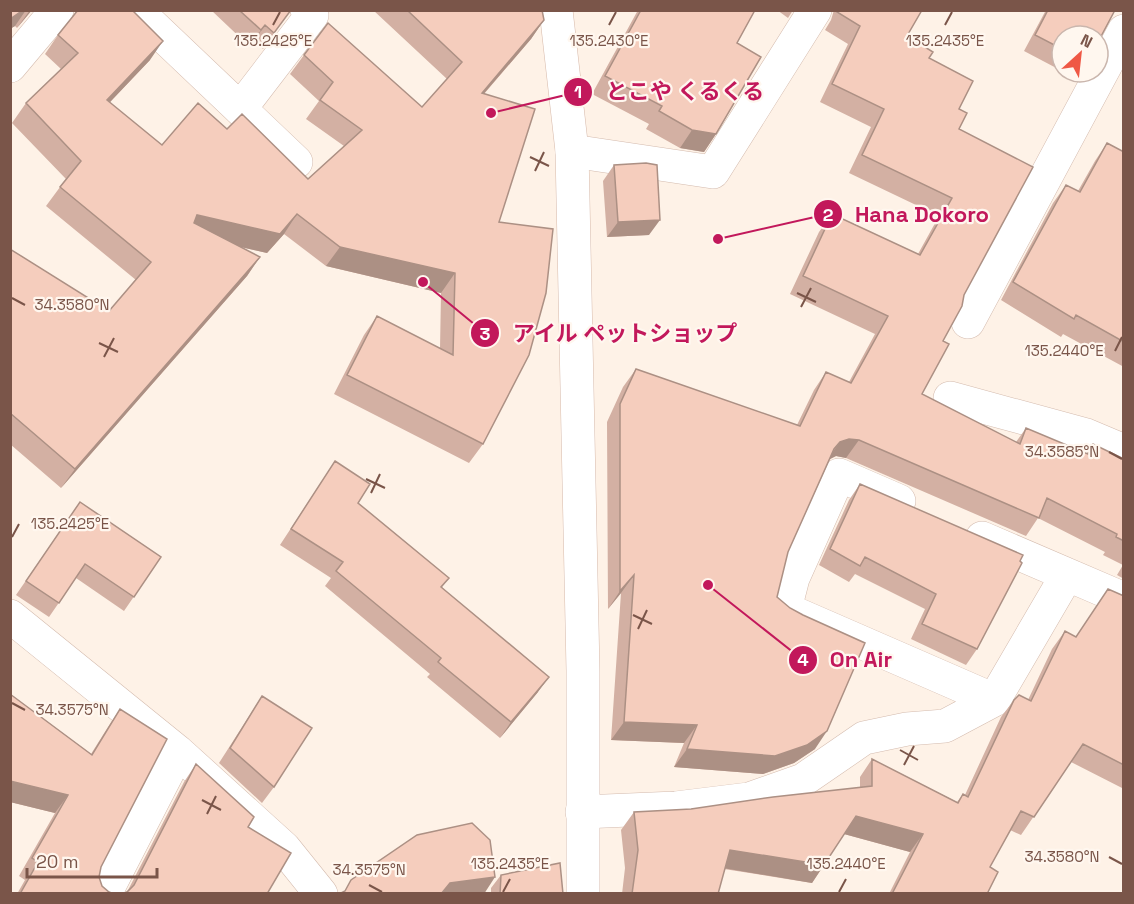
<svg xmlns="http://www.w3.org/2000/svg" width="1134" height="904" font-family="'Space Grotesk','Noto Sans JP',sans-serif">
	<rect width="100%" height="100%" fill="#fef2e7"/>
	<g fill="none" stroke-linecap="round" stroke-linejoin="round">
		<defs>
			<path id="street" d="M136,10l160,152
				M10,66l47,-56
				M240,109l72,-94 -5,-5
				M572,151l141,21 102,-162
				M968,322l156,-291
				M950,398l136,37 38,16
				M899,501l-60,-26 -46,103 -8,31 209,91 73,-125
				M982,538l142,61
				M10,616l168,136 106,96 37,46
				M582,812l94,-4 73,-9 54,-19 61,-42 43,-9 38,-3 49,-26
				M105,894l73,-142"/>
			<path id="secondary" d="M556,10l16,141 11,520v223"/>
		</defs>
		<use href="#street" stroke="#d4bbae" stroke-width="34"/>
		<use href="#secondary" stroke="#d7baab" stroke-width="34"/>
		<use href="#street" stroke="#fff" stroke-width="33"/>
		<use href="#secondary" stroke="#fff" stroke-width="33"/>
	</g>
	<path fill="#d3b0a3" d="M10,10h22l-15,18 -2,-2 -5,3z
		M75,10h57l18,50 -41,43 53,42 65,-16 81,50 36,-33 -38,-27 13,-18 -29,-27 14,-19 118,52 25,-28 -74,-69h169l2,10 -13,19 -47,55 15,128 -16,222 -14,19 -135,-69 30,-59 13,-19 63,33 1,-56 -115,-27 -42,-32 -17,19 -26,-6 19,10 -13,19 -186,212 -51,-44v-195l99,62 27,-31 -90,-74 20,-27 -54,-56 14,-20 35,-34 -16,-15 13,-19 17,-21z
		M211,10h80l-28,39 -9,-8 -5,5z
		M638,10h117l-18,33 -21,91 -12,18 -24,-4 -34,-19 3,-5 -57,-30z
		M777,10h16l-5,8z
		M834,10h88l-15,26 22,22 30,51 5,186 -21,46 -21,53 94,48 10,-14 60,26 7,-10 31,15v120l-7,-4 6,-10 -20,-10 2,-3 -67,-34 -12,18 -180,-78 -10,-2 -6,3 -42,93 -11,45 38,152 -21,14 -31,11 -89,-7 10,-24 -73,-3 10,-147 -13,16 -1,-187 16,-35 13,-18 161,56 17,-35 12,-18 23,10 26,-48 -85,-40 29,-62 13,-18 86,40 21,-38 -90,-43 22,-46 -51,-25 28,-58 -23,-14 6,-10z
		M1046,10h69l-53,26v35l-38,-20z
		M1064,72h16l-4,6z
		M1107,143l17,9v215l-61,-33 -2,3 -60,-37 52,-97 13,-18 12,6 17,-30z
		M614,165l35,70 -42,2 -4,-56z
		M335,461l23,42 91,75 -7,9 96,105 -38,46 -73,-61 3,-3 -105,-88 6,-8 -51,-33z
		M860,484l117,165 -11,16 -55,-26 14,-30 -70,-35 -6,8 -30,-17 30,-65z
		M80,502l81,55 -37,54 -48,-33 -27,39 -33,-22z
		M1124,596v193l-53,-27 -50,73 -11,-5 -20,37 -3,27h-98l21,-42 -66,-18 -32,49 -88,-14 -6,25h-96l3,-26 -4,-38 13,-18 57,-3 169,-21v-11l12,-18 85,43 6,-8 2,1 36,-78 13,-17h14l24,-51 13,-18 10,6z
		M10,694l81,60 17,-27 12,-18 -21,168 3,9 7,6 5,2h-97l8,-14 -6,-4 36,-63 -45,-11z
		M262,696l12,91 -12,16 -43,-40z
		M196,764l52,63 -121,65 57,-110z
		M501,875l62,19h-72v-6z"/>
	<path fill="#ac9084" d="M23,10h3l-11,16 -5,3v-10z
		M30,10h2l-15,18z
		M544,20l-13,19 -63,73 14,-19z
		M265,25l-11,16 -5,5 12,-16z
		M163,41l-13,19 -57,60 14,-20z
		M692,130l24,4 -12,18 -24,-4z
		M297,214l-13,20 -17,19 -83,-19 13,-19z
		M660,220l-11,15 -42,2 11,-15z
		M340,247l115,26 -14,20 -115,-27z
		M260,257l-13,19 -186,212 14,-19z
		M849,439l10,1 -13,18 -10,-2 -8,4 -6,7 18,-25z
		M634,575l-13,18 -13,16 12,-18z
		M549,677l-11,15 -38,46 11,-16z
		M624,722l73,3 -13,18 -73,-3z
		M827,731l-12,18 -21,14 -31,11 -89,-7 13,-18z
		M10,781l58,14 -13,18 -45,-11z
		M856,816l67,18 -13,18 -66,-18z
		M730,850l94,15 -12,18 -95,-16z
		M495,877l-11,17h-43l9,-11z"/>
	<path fill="#f5cdbd" stroke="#ac9084" stroke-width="1.5" d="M10,10h13l-13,9z
		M78,10h54l31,31 -56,59 55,45 36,-42 29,26 15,-15 66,65 54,-49 -42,-30 13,-18 -29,-27 24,-32 94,84 40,-45 -55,-52h135l2,10 -62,73 53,16 -36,113 54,7 -7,64 -17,62 -46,89 -136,-69 30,-59 76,39 2,-82 -115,-26 -43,-33 -17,20 -83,-19 -3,8 66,34 -185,212 -65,-56v-164l99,62 42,-49 -91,-75 21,-26 -55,-58 52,-50 -20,-18z
		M239,10h52l-17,23 -9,-8 -4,5z
		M641,10h114l-18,33 24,14 -45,77 -24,-4 -33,-19 3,-5 -57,-30z
		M838,10h84l-15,26 26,16 -4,6 44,23 -14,28 8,4 -8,16 74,38 -69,128 -2,11 -19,35 6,3 -27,50 98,50 6,-16 62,26 5,-10 31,15v82l-8,-4 1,-3 -70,-36 -8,20 -180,-78 -10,-1 -9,3 -6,7 -46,103 -11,45 13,11 13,7 62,28 -38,88 -20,14 -32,11 -88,-7 10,-24 -73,-3 10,-147 -14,16v-187l16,-35 164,57 26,-54 25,11 37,-67 -85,-40 29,-62 88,41 32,-57 -90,-43 22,-46 -52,-25 28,-58 -23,-14z
		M1048,10h67l-17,32v-6h-36v13l-27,-14z
		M1107,143l17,9v190l-48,-27 -2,4 -61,-37 53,-97 14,7z
		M646,163l11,2 3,55 -42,2 -4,-57z
		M335,461l35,23 -12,19 91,75 -8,9 108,90 -38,45 -73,-60 3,-4 -105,-87 7,-9 -52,-33z
		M860,484l163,71 -3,6 2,2 -45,86 -55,-25 14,-30 -71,-37 -5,9 -30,-17z
		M80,502l81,55 -27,40 -49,-33 -26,39 -33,-22z
		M1108,589l16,7v169l-41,-21 -49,73 -13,-6 -31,56 8,5 -11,22h-95l31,-60 -67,-18 -32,49 -94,-15 -12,44h-86l6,-44 -4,-38 57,-3 82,-12 99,-11v-27l86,44 5,-9 5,3 46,-97 5,-5 12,6 34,-70 11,6z
		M10,694l82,61 28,-46 47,30 -66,128 -2,10 3,9 7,6 5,2h-94l18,-32 -6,-4 36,-63 -58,-14z
		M262,696l50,32 -38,59 -44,-39z
		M196,764l58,53 -6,10 43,26 -24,41h-145l5,-2 7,-7z
		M472,823l18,17 5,37 -45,6 -9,11h-102l6,-3 6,-11 66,-45z
		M560,863l3,31h-63l1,-19z"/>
	<path fill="none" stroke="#7a5549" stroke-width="2" d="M273,25l7,-13M609,25l7,-13M945,25l7,-13M530,157l19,9M535,171l9,-19M797,293l19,9M12,298l13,7M801,307l10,-19M99,343l19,9M1115,351l7,-14M104,357l10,-19M1109,452l13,7M366,479l19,9M371,493l9,-19M12,537l7,-13M633,615l19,9M638,629l9,-19M12,703l13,7M900,750l18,10M904,765l10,-19M202,800l19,10M207,814l9,-18M1109,857l13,7M369,885l13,7M503,892l7,-13M839,892l7,-13"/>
	<g font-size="15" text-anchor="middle" fill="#7a5549" stroke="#fff7ef" stroke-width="4.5" stroke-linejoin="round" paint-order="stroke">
		<text x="273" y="46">135.2425°E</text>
		<text x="609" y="46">135.2430°E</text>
		<text x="945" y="46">135.2435°E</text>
		<text x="72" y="310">34.3580°N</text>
		<text x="1064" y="356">135.2440°E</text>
		<text x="1062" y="457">34.3585°N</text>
		<text x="70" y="529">135.2425°E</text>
		<text x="72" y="715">34.3575°N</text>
		<text x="1062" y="862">34.3580°N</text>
		<text x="510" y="869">135.2435°E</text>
		<text x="846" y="869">135.2440°E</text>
		<text x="369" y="875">34.3575°N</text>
	</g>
	<path fill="none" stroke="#c2185b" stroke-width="2" d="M491 113L578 92M718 239L828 214M423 282L485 333M708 585L803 660"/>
	<g fill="#c2185b" stroke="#fff7ef" stroke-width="2">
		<circle cx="491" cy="113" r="6"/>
		<circle cx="718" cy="239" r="6"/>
		<circle cx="423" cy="282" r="6"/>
		<circle cx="708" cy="585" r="6"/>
		<circle cx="578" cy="92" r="15"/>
		<circle cx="828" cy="214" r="15"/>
		<circle cx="485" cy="333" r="15"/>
		<circle cx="803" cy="660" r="15"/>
	</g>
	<g font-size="18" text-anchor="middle" font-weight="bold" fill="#fff">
		<text x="578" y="98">1</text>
		<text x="828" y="221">2</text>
		<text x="485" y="340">3</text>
		<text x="803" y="666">4</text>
	</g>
	<g font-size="22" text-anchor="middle" font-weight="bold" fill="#c2185b" stroke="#fff7ef" stroke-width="4.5" stroke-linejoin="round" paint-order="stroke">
		<text x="685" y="99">とこや くるくる</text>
		<text x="922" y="222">Hana Dokoro</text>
		<text x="625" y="341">アイル ペットショップ</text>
		<text x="861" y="667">On Air</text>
	</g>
	<rect width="1134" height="904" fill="none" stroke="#7a5549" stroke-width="24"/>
	<g transform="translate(1080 54) rotate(27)"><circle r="28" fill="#fff7ef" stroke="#cab6ad" stroke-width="1.5"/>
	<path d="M0-4.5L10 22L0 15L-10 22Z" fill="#ef5845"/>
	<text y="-9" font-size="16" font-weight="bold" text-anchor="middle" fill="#7a5549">N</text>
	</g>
	<path d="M27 868v9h130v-9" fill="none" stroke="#7a5549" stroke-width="3"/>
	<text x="36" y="868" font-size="18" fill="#7a5549" stroke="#fff7ef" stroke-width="4.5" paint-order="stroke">20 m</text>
</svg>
